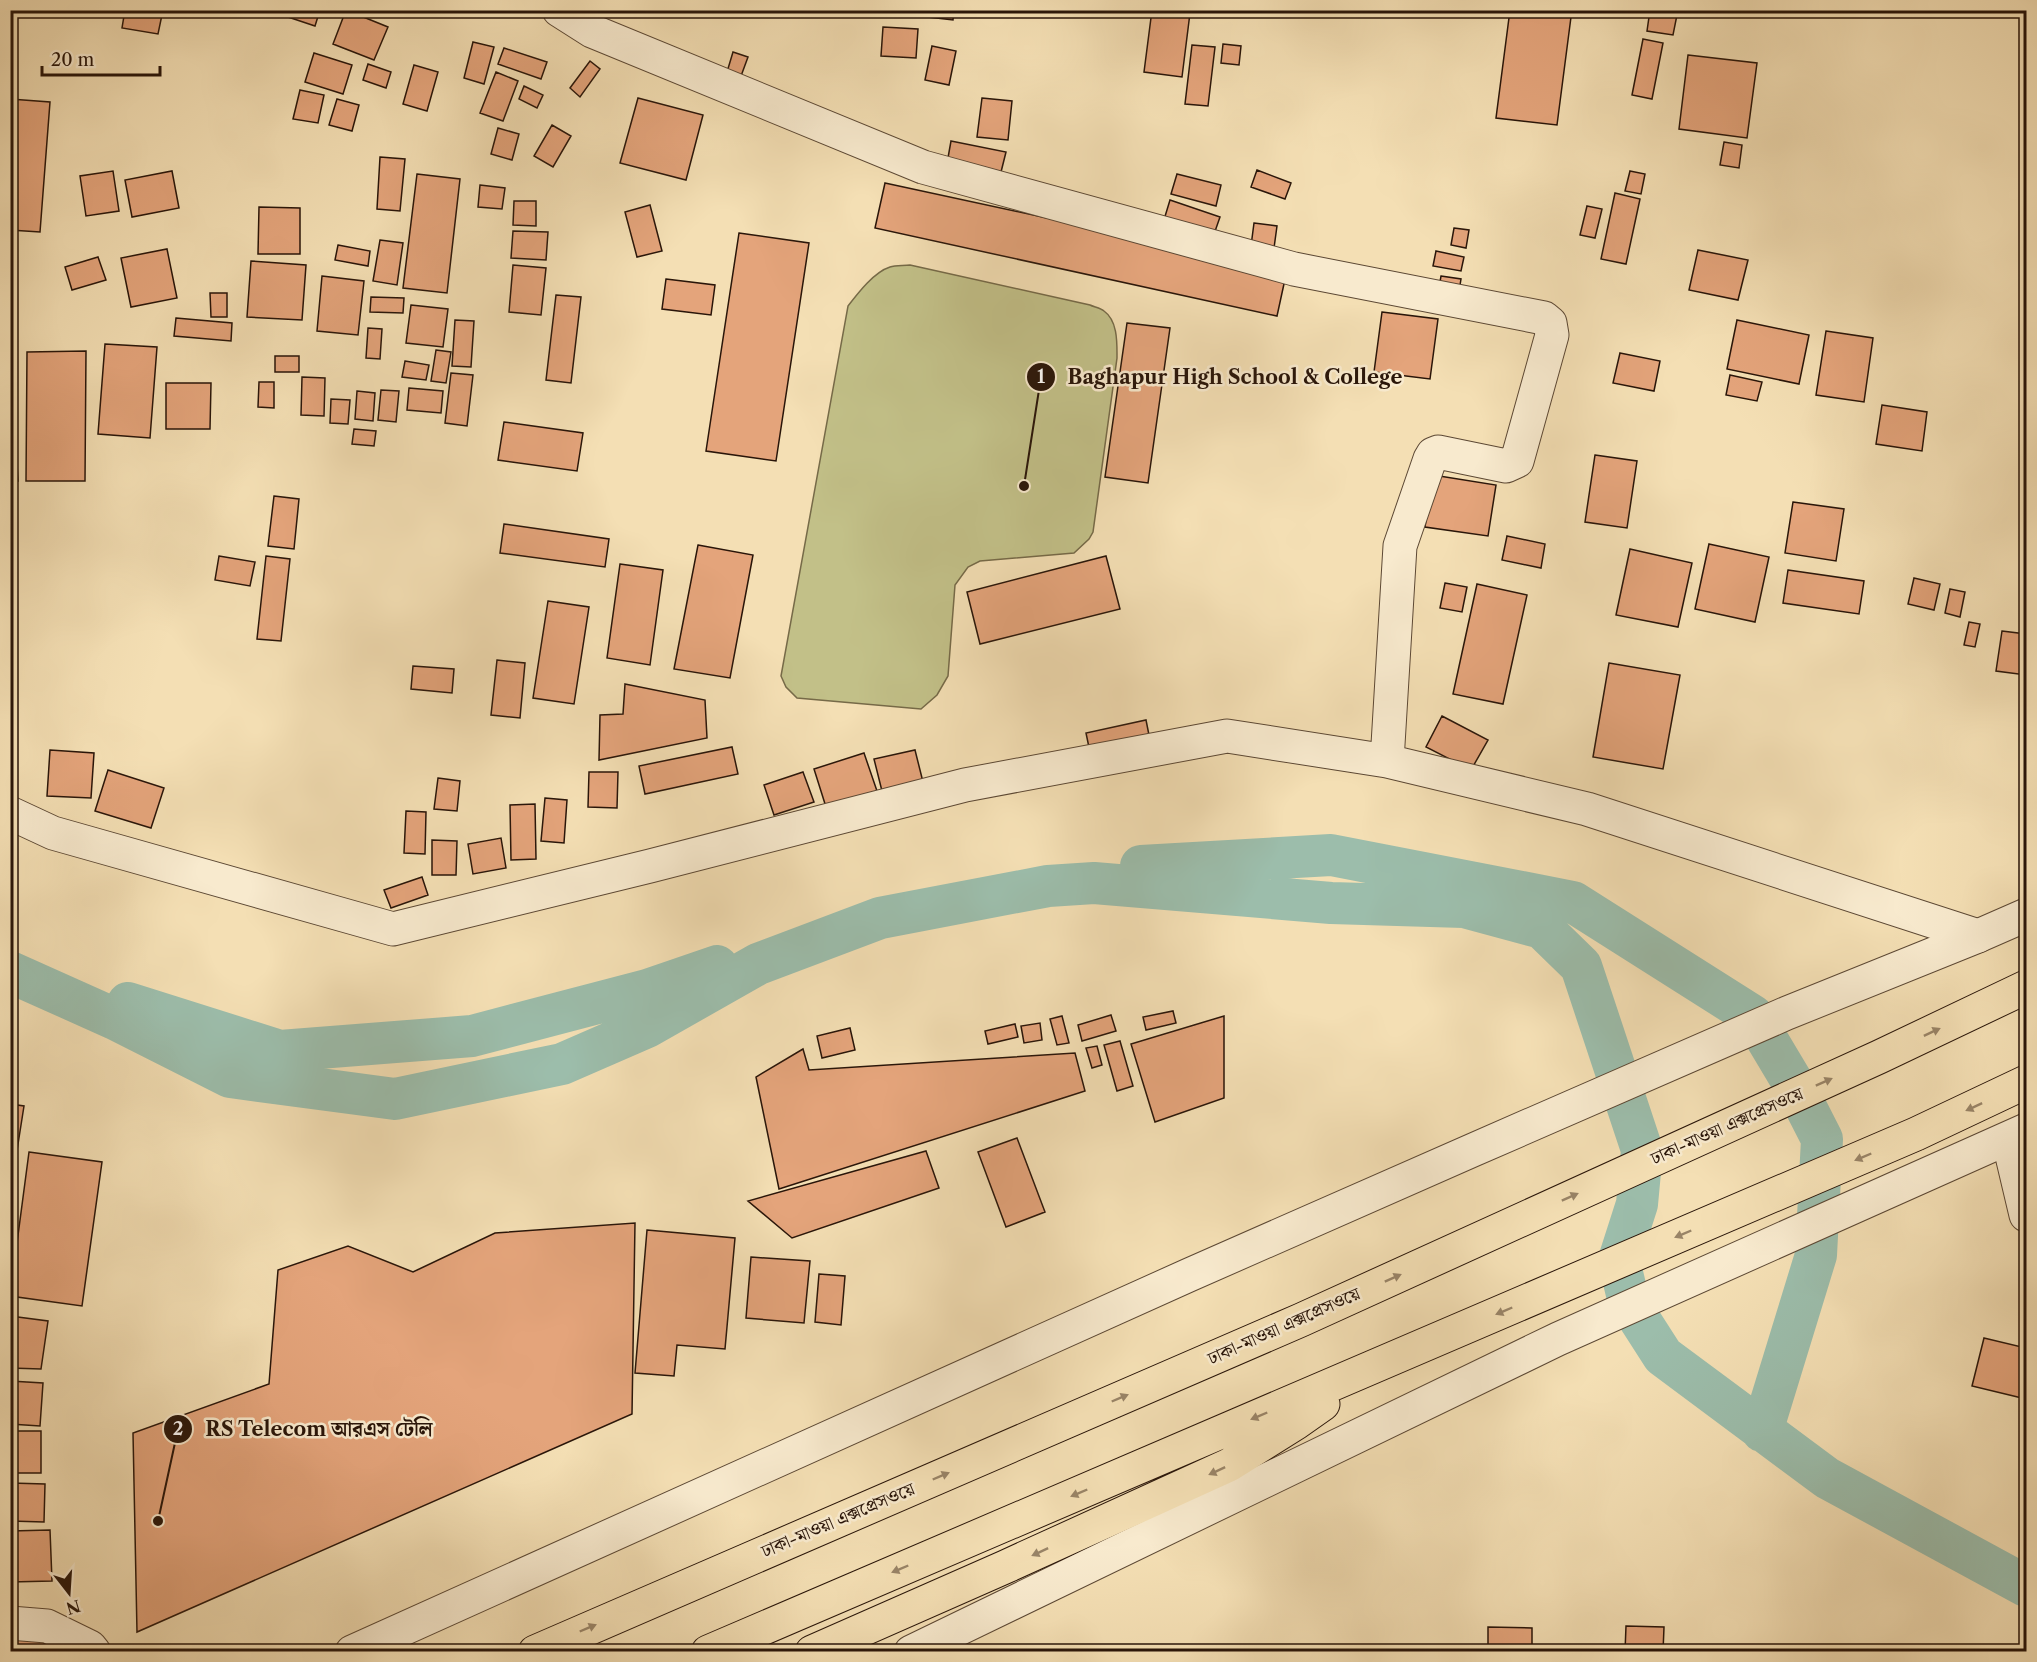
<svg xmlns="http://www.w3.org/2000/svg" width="2037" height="1662" font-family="'Libre Caslon Text','Noto Serif Bengali',serif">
	<rect width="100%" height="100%" fill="#f4dfb4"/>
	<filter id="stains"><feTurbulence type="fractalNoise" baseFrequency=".00333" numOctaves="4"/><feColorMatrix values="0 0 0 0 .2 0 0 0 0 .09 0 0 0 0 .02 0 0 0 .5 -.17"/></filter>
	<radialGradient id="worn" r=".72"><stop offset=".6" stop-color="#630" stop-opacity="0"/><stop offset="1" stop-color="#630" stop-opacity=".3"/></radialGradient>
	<path fill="#c2c088" stroke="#766a48" stroke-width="1.5" d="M910,265l180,40c4,2 11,3 14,6 14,10 13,32 13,47l-24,174 -4,7 -15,14 -94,8 -12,6 -13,18 -7,91 -11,19 -16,14 -124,-11 -11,-11 -5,-11 67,-370c10,-13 26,-34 42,-39 6,-2 14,-1 20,-2z"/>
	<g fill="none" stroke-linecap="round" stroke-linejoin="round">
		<path stroke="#9cbdab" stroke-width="42" d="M1141,866l190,-11 242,47 180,114 43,72 26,51 -6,116 -54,176
			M10,972l105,47 115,58 165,22 167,-35 85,-37 111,-63 122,-46 168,-32 46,-3 237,20 133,4 78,21 39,38 61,184 -5,54 -18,56 10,43 34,53 164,122 199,108
			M128,1003l152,48 192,-15 175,-46 70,-24"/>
	</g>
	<path fill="#e4a47b" stroke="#291509" stroke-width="1.5" d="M125,10h38l-5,24 -36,-6z
		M291,10h29l-5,16 -27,-9z
		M346,10l42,17 -14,33 -41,-16z
		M928,10h26l-1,10 -25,-3z
		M1152,10l38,3 -8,64 -38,-5z
		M1510,10l61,7 -14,108 -61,-7z
		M1650,10h28l-5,25 -26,-4z
		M10,18h4l-1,34 -3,-1z
		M883,27l35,2 -2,29 -35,-2z
		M1643,39l20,4 -11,56 -20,-4z
		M473,42l21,5 -10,37 -20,-6z
		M1223,44l18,2 -2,19 -18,-2z
		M1192,45l23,2 -7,59 -23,-2z
		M932,46l24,5 -7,34 -24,-5z
		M504,48l43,14 -6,17 -43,-15z
		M733,52l15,5 -7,19 -14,-4z
		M314,53l38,12 -9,29 -38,-12z
		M1688,55l69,8 -10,75 -68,-9z
		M590,61l10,8 -20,28 -10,-9z
		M368,64l23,8 -5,16 -23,-8z
		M414,65l24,7 -11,39 -24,-7z
		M496,72l22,9 -15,40 -23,-8z
		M524,86l19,9 -6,13 -18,-9z
		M300,90l24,5 -6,28 -25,-4z
		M638,98l65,17 -17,65 -66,-17z
		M982,98l30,3 -4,39 -31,-3z
		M10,99l40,3 -10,130 -30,-2z
		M337,99l22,6 -7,26 -23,-6z
		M552,125l19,11 -18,31 -19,-11z
		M498,128l21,6 -7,26 -21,-6z
		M951,141l55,11 -7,28 -53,-11z
		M1724,142l18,3 -3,23 -19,-3z
		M380,157l25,2 -5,52 -23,-2z
		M1257,170l34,13 -6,16 -34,-12z
		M113,171l6,40 -33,5 -6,-40z
		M172,171l7,37 -47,9 -7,-37z
		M1630,171l15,3 -4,20 -16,-3z
		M417,174l43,5 -13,114 -44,-5z
		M1177,174l44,11 -5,21 -45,-12z
		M885,183l402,87 -10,46 -402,-88z
		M480,185l25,3 -3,21 -24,-2z
		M1615,193l25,6 -14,65 -25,-5z
		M1170,200l50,17 -8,23 -49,-17z
		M514,201h22v25l-23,-1z
		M650,205l12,46 -25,6 -12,-45z
		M1587,206l15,3 -7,29 -15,-3z
		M259,207l41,1v46h-42z
		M1254,223l23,3 -3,22 -23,-2z
		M1454,228l15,2 -3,18 -15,-3z
		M513,231l35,1 -2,28 -35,-2z
		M739,233l70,10 -33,218 -70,-10z
		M380,240l23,3 -6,42 -24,-4z
		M338,245l32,6 -2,15 -33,-6z
		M167,249l10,49 -46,9 -10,-49z
		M1698,250l50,10 -10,40 -49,-10z
		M1436,251l28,6 -3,14 -28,-5z
		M98,257l8,23 -34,10 -7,-23z
		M251,261l55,4 -4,55 -55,-3z
		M513,265l33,3 -5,47 -32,-3z
		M322,276l42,5 -6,54 -41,-4z
		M1441,276l20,3 -3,18 -20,-4z
		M666,279l49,6 -4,30 -49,-6z
		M210,293h17v24h-16z
		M556,295l25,2 -10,86 -25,-3z
		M371,297l33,1 -1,15 -33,-1z
		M411,305l37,4 -5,38 -37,-4z
		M1382,312l56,7 -8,60 -56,-7z
		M176,318l56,5 -1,18 -57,-5z
		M455,320l19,1 -3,46 -19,-1z
		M1737,320l72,15 -10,49 -72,-15z
		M1127,323l43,5 -22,155 -43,-6z
		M368,328l14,1 -2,30 -14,-1z
		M1826,331l47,7 -9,64 -48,-7z
		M105,344l52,3 -7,91 -52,-4z
		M436,350l15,2 -5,31 -15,-2z
		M86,351l-1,130h-59l1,-129z
		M1620,353l40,8 -6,30 -41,-8z
		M275,356h24v16h-24z
		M405,361l24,4 -3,15 -24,-3z
		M451,373l22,2 -6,51 -22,-3z
		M1730,375l32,7 -5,19 -31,-6z
		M302,377l23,1 -1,38 -23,-1z
		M259,382h15v26l-16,-1z
		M166,383h45l-1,46h-44z
		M409,388l34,3 -2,22 -34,-3z
		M381,390l18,1 -3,31 -18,-2z
		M357,391l18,2 -2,28 -18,-2z
		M331,399l19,1 -2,24 -18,-1z
		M1882,405l45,7 -5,39 -46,-7z
		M504,422l79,11 -6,38 -79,-11z
		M354,429l22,2 -2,15 -22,-2z
		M10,432h5l3,49h-8z
		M1595,455l42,6 -10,67 -42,-6z
		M1433,475l63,10 -8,51 -63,-9z
		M274,496l25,3 -5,50 -26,-3z
		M1793,502l51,7 -8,52 -51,-8z
		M504,524l105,15 -4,28 -105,-14z
		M1507,536l38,8 -4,24 -39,-8z
		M1709,544l60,13 -14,65 -60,-13z
		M698,545l55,10 -23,123 -56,-9z
		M1630,549l62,14 -14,64 -62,-12z
		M219,556l36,6 -5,24 -35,-6z
		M266,556l24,3 -9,82 -24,-2z
		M1106,556l14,53 -140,35 -13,-52z
		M620,564l43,6 -13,95 -43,-7z
		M1788,570l76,11 -5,33 -76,-11z
		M1914,578l26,6 -6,26 -26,-6z
		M1445,583l22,4 -5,25 -22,-4z
		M1477,584l50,11 -24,109 -50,-10z
		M1950,589l15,3 -5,25 -15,-4z
		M548,601l41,6 -15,97 -41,-6z
		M1969,622l11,2 -5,23 -11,-2z
		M2002,631l24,3v41l-30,-4z
		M497,660l28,3 -5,55 -29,-3z
		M1609,663l71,12 -17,94 -70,-12z
		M413,666l41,3 -2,24 -41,-4z
		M625,684l80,16 2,38 -108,22 1,-45 23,-1z
		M1442,716l46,24 -17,30 -45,-23z
		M1146,720l5,25 -60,12 -5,-24z
		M10,721l6,1 -6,61z
		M732,747l6,27 -93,20 -6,-28z
		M50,750l44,3 -3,45 -44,-2z
		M915,750l9,36 -41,9 -9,-36z
		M864,753l13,38 -51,16 -12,-38z
		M108,770l56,18 -13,40 -56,-17z
		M589,772h29l-1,36 -29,-1z
		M803,772l11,30 -40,13 -10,-30z
		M438,778l22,3 -3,30 -23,-2z
		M545,798l22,2 -3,43 -23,-2z
		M535,804l1,55 -25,1 -1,-55z
		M406,811l20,1 -1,42 -21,-1z
		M501,838l5,30 -33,6 -5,-30z
		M432,840l25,1 -1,34h-24z
		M422,877l6,18 -37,13 -7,-18z
		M1173,1011l3,12 -30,7 -3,-13z
		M1111,1015l5,16 -34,10 -4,-16z
		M1062,1016l7,27 -12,2 -7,-26z
		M1224,1016v82l-69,24 -24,-78z
		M1040,1023l2,17 -18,3 -3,-17z
		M1015,1024l3,13 -30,7 -3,-13z
		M850,1028l5,22 -33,8 -5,-22z
		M1120,1041l13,45 -16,5 -13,-46z
		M1097,1046l5,19 -10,3 -6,-20z
		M803,1049l6,21 266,-17 10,38 -306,98 -23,-112z
		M10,1104l14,2 -14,89z
		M1017,1138l28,74 -39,15 -28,-75z
		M926,1151l13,37 -147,50 -44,-37z
		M29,1152l73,10 -20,144 -72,-10z
		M635,1223l-3,191 -495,218 -4,-199 136,-49 9,-114 70,-24 65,26 82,-39z
		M647,1230l88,8 -10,111 -48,-4 -3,31 -39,-3z
		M751,1257l59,4 -6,62 -58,-5z
		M819,1274l26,2 -4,49 -26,-3z
		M10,1316l38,5 -7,48 -31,-1z
		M1984,1338l42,10v51l-54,-13z
		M10,1381l33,2 -3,43 -30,-2z
		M10,1431h31v42h-31z
		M10,1483l35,1 -1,38 -34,-1z
		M50,1530l2,51 -42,1v-51z
		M10,1625l44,18 -11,9h-33z
		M1626,1626l38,1 -1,25h-38z
		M1488,1627l44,1v24h-44z"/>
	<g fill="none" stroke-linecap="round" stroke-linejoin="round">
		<defs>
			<path id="minor" d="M559,10l33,21 331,136 371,102 250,49 6,5 2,12 -35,126 -11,5 -68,-14 -5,2 -3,5 -30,87 -13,215
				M10,813l43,20 340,96 257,-63 315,-81 262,-49 160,25 200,48 391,127
				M2008,1139l18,76
				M10,1623l37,3 43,21 4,5"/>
			<path id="tertiary" d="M352,1652l837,-377 284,-125 314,-137 191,-77 48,-21
				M911,1652l647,-313 468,-209"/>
			<path id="motorway" d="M535,1652l766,-332 578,-263 147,-70
				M708,1652l1208,-518 110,-52
				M812,1652l193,-85 224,-102 67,-42 27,-19"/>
		</defs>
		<use href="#minor" stroke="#5c4834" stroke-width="35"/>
		<use href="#tertiary" stroke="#5c4834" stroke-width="35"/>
		<use href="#motorway" stroke="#291509" stroke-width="35"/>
		<use href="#minor" stroke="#f8eace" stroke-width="33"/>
		<use href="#tertiary" stroke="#f8eace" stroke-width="33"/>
		<use href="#motorway" stroke="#f4dfb4" stroke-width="33"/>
	</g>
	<defs><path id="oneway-solid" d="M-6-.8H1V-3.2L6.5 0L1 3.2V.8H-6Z" transform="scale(1.5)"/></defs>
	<g fill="#998467">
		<use href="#oneway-solid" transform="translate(1932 1032) rotate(-25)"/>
		<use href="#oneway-solid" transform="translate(1824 1082) rotate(-24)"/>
		<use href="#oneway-solid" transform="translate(1974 1107) rotate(155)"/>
		<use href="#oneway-solid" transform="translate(1863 1157) rotate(157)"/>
		<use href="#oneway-solid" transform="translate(1570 1197) rotate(-24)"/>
		<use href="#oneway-solid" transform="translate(1683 1234) rotate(157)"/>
		<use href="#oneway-solid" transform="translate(1393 1278) rotate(-24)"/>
		<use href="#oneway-solid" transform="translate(1504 1311) rotate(157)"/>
		<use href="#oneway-solid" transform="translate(1120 1398) rotate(-23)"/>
		<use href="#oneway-solid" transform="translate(1259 1416) rotate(157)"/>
		<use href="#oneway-solid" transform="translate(1217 1471) rotate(155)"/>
		<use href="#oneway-solid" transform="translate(941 1476) rotate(-23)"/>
		<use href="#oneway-solid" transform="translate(1079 1493) rotate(157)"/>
		<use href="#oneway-solid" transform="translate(1040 1552) rotate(155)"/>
		<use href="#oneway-solid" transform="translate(900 1569) rotate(157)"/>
		<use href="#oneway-solid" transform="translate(588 1628) rotate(-23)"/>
	</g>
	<g text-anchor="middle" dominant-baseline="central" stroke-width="5" stroke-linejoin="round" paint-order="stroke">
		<g font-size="18" fill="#291509" stroke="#f8eace">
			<text transform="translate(1727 1126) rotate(-24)">ঢাকা-মাওয়া এক্সপ্রেসওয়ে</text>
			<text transform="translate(1284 1326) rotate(-24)">ঢাকা-মাওয়া এক্সপ্রেসওয়ে</text>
			<text transform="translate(838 1520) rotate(-23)">ঢাকা-মাওয়া এক্সপ্রেসওয়ে</text>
		</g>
	</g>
	<path fill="none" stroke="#291509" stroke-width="2" d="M1024 486L1041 377M158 1521L178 1429"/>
	<g fill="#291509" stroke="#f8eace" stroke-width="2">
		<circle cx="1024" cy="486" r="6"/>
		<circle cx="158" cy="1521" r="6"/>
		<circle cx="1041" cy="377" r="15"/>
		<circle cx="178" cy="1429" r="15"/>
	</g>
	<g font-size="18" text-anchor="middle" font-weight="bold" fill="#fff">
		<text x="1041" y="383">1</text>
		<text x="178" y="1435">2</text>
	</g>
	<g font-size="20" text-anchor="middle" font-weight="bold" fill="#291509" stroke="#f8eace" stroke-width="5" stroke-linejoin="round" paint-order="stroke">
		<text x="1235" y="384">Baghapur High School &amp; College</text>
		<text x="319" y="1436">RS Telecom আরএস টেলি</text>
	</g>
	<rect width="2037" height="1662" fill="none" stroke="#f4dfb4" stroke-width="36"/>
	<rect x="12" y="12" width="2013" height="1638" fill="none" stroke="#291509" stroke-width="3"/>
	<rect x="18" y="18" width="2001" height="1626" fill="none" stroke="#291509" stroke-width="1.5"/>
	<g transform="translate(69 1593) rotate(163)" stroke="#f8eace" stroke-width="4.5" paint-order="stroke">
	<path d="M0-4.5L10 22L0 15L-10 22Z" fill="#291509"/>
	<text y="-9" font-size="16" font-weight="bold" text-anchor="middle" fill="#291509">N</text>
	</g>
	<path d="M42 66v9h118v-9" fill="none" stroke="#291509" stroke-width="3"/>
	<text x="51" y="66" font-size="18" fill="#291509" stroke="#f8eace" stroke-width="4.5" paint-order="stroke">20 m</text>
	<rect width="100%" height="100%" filter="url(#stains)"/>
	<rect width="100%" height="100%" fill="url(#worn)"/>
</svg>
